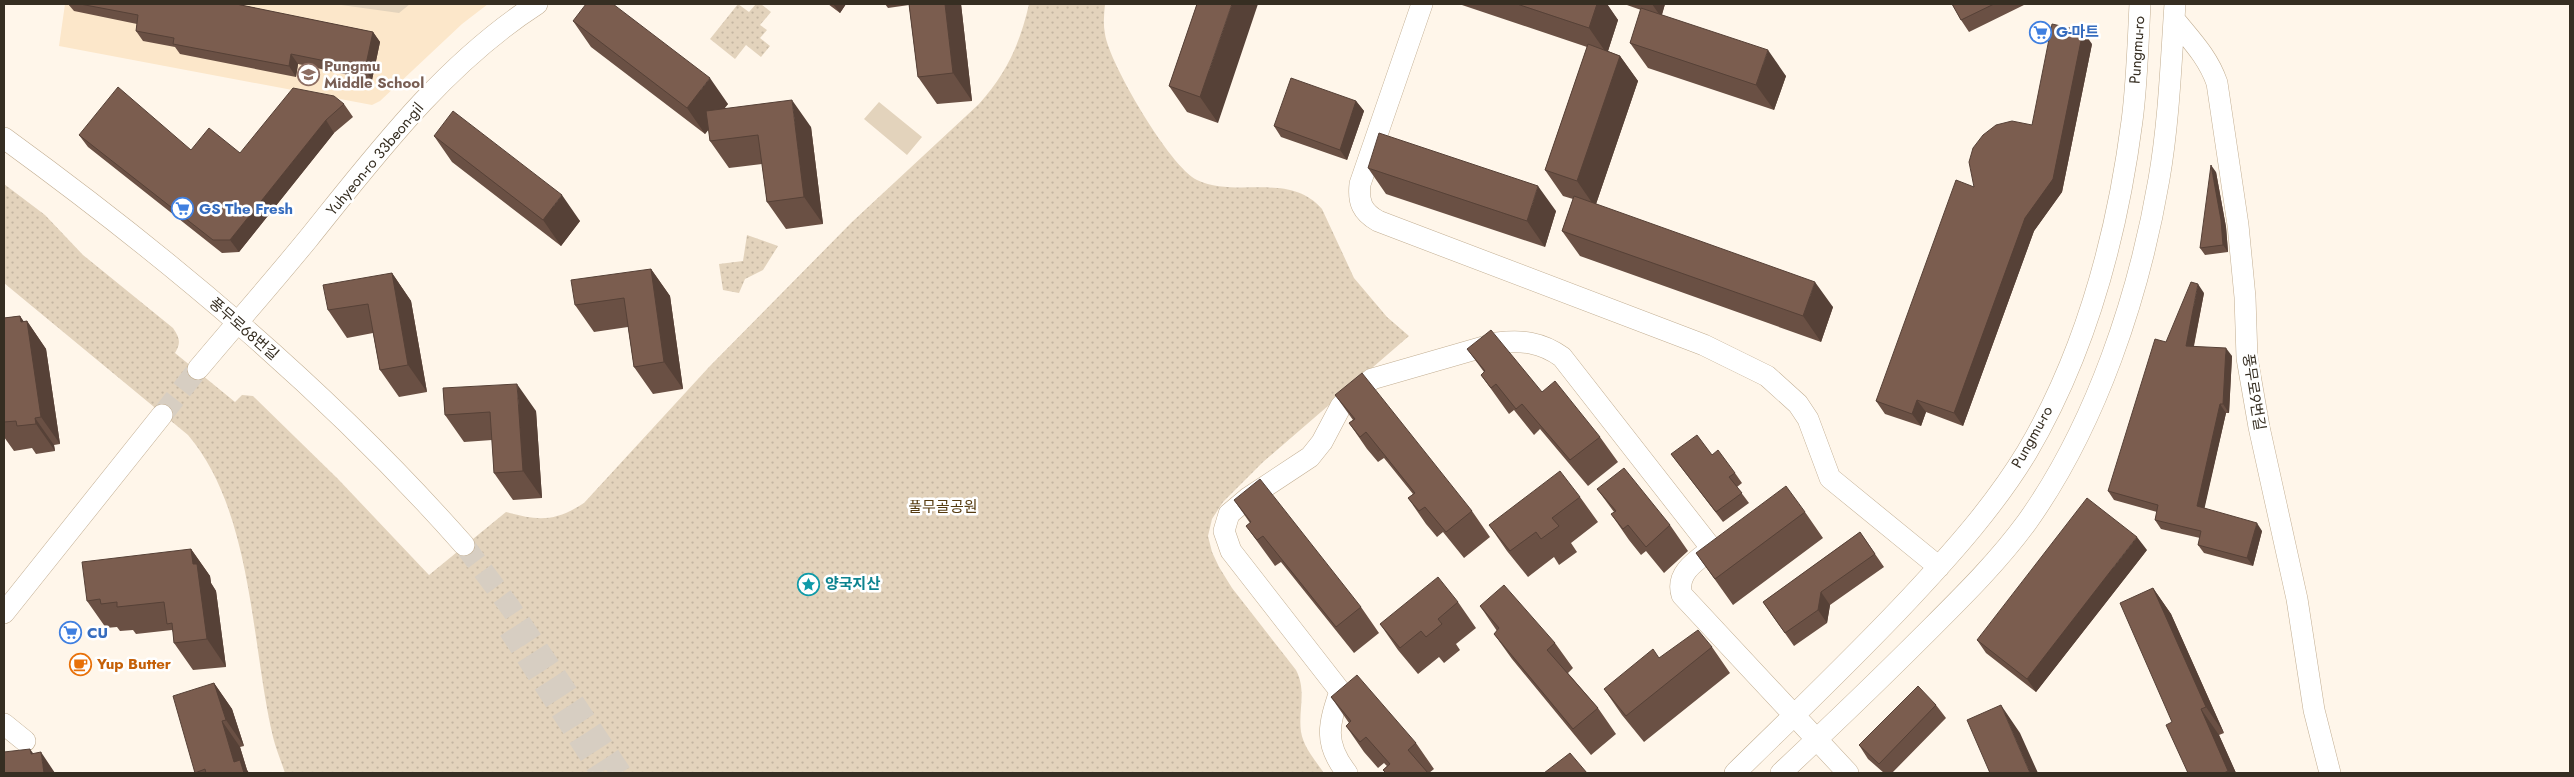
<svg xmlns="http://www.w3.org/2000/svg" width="2574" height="777" font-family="Jost,'Noto Sans KR',sans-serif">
	<defs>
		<pattern id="park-dots" width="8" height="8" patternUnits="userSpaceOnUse" patternTransform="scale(1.25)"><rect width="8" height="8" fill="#e3d3bc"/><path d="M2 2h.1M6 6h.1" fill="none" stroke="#c3b5a1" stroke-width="1.8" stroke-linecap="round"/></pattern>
	</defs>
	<rect width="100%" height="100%" fill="#fff6ea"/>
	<path fill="#fce7ca" d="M65,4h423l-26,20 -82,77 -8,4 -313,-59z"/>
	<path fill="#e3d3bc" d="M334,4h76l-11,9z
		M879,102l43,35 -15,18 -43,-36z"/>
	<path fill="url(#park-dots)" d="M738,4l11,8 7,-8h5l10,8 -11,13 7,5 -7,8 10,8 -9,11 -15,-12 -11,14 -25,-20z
		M1029,4h76c-1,10 -2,20 0,30 4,29 65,133 92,146 40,19 92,-9 125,29l32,69 33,39 22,19 -146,126 -40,40 -11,17 -4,17 4,16 7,15 13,21 64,82c11,21 2,40 5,62 3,16 14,28 23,41h-1039c-4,-12 -9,-24 -12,-36 -22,-93 -20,-226 -85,-302l-184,-152v-99l41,31 38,40 90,73c7,10 8,15 2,25l60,49 7,-7 11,1 85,83 91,96 77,-63c32,9 49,10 78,-9l125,-136 143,-145 127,-118c27,-30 41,-60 50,-100z
		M747,235l31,11 -15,24 -18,9 -6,14 -16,-3 -4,-26 24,-3z"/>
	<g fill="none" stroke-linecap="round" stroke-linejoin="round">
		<path stroke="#d7cec2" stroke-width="21" stroke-dasharray="21 11" stroke-linecap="butt" d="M162,415l36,-46
			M464,545l46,62 111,166
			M509,630l92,143"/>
		<defs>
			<path id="minor" d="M1422,4l-62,180c-2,18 2,28 18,37l326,124 63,31 31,28 10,15 22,59 109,89
				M2174,19c17,21 34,38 43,64l21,142 7,72 2,61 12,69 38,172 17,111 16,63
				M4,138c165,120 324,253 460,407
				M198,369c36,-43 74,-86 110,-130 69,-86 136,-175 229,-235
				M4,613l158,-198
				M4,724l21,17
				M1347,773c-24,-30 -18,-49 -7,-82l-109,-140 -7,-20 5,-17 19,-16 62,-41 12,-15 19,-36 31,-27 125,-36c25,-3 44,-1 65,14l150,192c-15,11 -37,24 -30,46l166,178
				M1735,773c59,-58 119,-115 176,-176 42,-45 84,-92 116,-145 59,-100 90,-216 105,-331 5,-38 6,-78 8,-117
				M1781,773c48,-45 96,-91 143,-138 36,-36 73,-72 103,-113 69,-97 112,-226 132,-343 10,-58 12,-117 16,-175"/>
		</defs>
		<use href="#minor" stroke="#c2ae92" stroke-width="22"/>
		<use href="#minor" stroke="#fff" stroke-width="21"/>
	</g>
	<path fill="#6a5044" d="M68,4h168l137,28 7,10 -8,38 -74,-16 -2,13 -116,-23 -5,-7 -32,-6 -7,-10 1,-7 -63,-13z
		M828,4h18l-6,9z
		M885,4h76l11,97 -35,3 -19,-27 -9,-72 -21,3z
		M1197,4l21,119 -31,-11 -18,-26z
		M1459,4h148l11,16 -10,31 12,5 18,25 -42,123 237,103 -12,35 -241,-86 -18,-25 11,-32 -10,-3 -18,-26 42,-123z
		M1626,4h39l-3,11 124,61 -12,34 -126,-42 -18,-25 11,-33 -14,-5z
		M1952,4h74l-57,28 -8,-12z
		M573,21l155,83 -4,4 87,19 12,97 -37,5 -19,-27 -5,-38 -33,4 -19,-27 -1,-12 -4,5 -114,-87z
		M2092,44l-30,148 -28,39 -71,195 -37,-14 -5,14 -36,-12 -9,-13 98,-214 58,-62z
		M1356,101l8,10 -17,49 -66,-23 -7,-11z
		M344,104l9,13 -19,16 -95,119 -17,1 -134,-106 -9,-12 112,15 49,3z
		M434,136l146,85 -19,25 -109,-84z
		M1368,168l188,43 -11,36 -159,-53z
		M2216,172l10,55 2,25 -23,3 -5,-7z
		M651,269l19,27 13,93 -30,5 -19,-27 -6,-40 -34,5 -19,-27z
		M392,273l19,28 16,91 -28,5 -19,-27 -7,-37 -26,5 -19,-28z
		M2204,293l-10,53 38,10 -3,57h-3l-22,95 58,23 -9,35 -49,-13 -6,-8 2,-7 -39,-9 -6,-9 2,-8 -43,-12 -6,-9 58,-149z
		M20,316l4,6 3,-1 19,28 14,95 -6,1 1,6 -19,3 -4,-6 -18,3 -10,-14v-119z
		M1467,349l75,43 58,45 18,25 -30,24 -48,-57 -6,6 -20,-25 -5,4 -28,-39 3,-3z
		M443,388l93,23 6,87 -29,2 -19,-27 -2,-33 -28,2 -19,-27z
		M1335,395l137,116 18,26 -26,21 -21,-26 -6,5 -11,-13 -18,-26 5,-4 -29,-36 -6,4 -11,-13 -18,-26 4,-3z
		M1671,454l41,1 23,18 7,10 -5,4 12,16 -26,19z
		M1597,489l73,36 18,26 -24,22 -18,-22 -5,4 -12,-15 -18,-26 3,-2z
		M1580,497l18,25 -27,21 6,9 -18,13 -5,-8 -26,20 -21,-26 -18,-26z
		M1234,500l127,107 18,26 -25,20 -73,-91 -6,4 -29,-40 4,-3z
		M1805,512l18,26 -90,67 -37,-52z
		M1860,532l24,35 -54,38 -3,18 -33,23 -31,-44z
		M191,549l19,27 1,7 5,8 10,76 -33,3 -19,-27 -1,-11 -1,-2 -36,4 -3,-4 -13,1 -3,-4 -11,1 -19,-27z
		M2147,550l-111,142 -50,-39 -9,-13z
		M2153,588l18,26 53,119 -5,2 17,38h-48l-16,-51z
		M1458,602l18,26 -20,16 4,6 -16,13 -5,-6 -21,17 -20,-24 -18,-26z
		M1480,606l75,37 18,25 -5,5 30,35 18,26 -25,21 -79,-96 -18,-25 3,-3z
		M1712,647l18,26 -86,69 -22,-27 -18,-26 55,-31z
		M214,683l18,26 12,37 -4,1 7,23 2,3h-54z
		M1331,697l85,46 18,26 -5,4h-43l-3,-3 4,-4 -3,-3 -6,5 -14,-16 -18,-26 3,-3z
		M1936,705l10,13 -54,55h-8l-16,-14 -9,-14z"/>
	<path fill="#564137" d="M833,4h13l-6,9z
		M945,4h16l11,97 -19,-28z
		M1232,4h26l-40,119 -18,-26z
		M1597,4h10l11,16 -11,34 -18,-26z
		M1652,4h13l-4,13z
		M2083,31l9,13 -30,148 -28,39 -71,195 -9,-13z
		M373,32l7,10 -8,38 -7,-11z
		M1768,50l18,26 -12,34 -18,-25z
		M291,54l7,10 -2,13 -7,-11z
		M1620,56l18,25 -43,126 -18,-26z
		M710,78l18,26 -23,30 -18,-26z
		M792,100l19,27 12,97 -19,-27z
		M1356,101l8,10 -17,49 -7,-10z
		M326,120l8,13 -95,119 -9,-12z
		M2211,165l5,7 10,55 2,25 -5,-7z
		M1538,186l18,25 -11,36 -18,-26z
		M562,195l18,26 -19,25 -18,-26z
		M651,269l19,27 13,93 -19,-27z
		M392,273l19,28 16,91 -19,-27z
		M1815,282l18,25 -12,35 -18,-26z
		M2198,284l6,9 -12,61 -6,-8z
		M20,316l8,12 -1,-7 19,28 14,95 -19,-27z
		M2226,348l6,8 -3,57 -6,-9z
		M517,384l19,27 6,87 -19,-27z
		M1917,400l9,12 -5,14 -9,-12z
		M2220,404l6,9 -23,102 -6,-9z
		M35,418l19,27 1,6 -19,-27z
		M2257,523l5,8 -9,35 -6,-8z
		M2137,537l10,13 -111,142 -9,-13z
		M191,549l19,27 1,7 5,8 10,76 -19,-28 -14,-75z
		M2153,588l18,26 53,119 -18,-26z
		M1821,592l9,13 -3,18 -9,-13z
		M214,683l18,26 12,37 -18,-26z
		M2001,705l19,28 18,40h-8z
		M2201,709l18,26 17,38h-7l-1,-2z
		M222,721l18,26 7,23 2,3h-7l-8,-11z
		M30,749l13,18 -2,-15 14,21h-11l-13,-19z"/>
	<path fill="#7b5d4f" stroke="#564137" d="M80,4h156l137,28 -8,37 -74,-15 -2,12 -116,-22 1,-6 -38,-7 2,-16z
		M586,4h27l97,74 -23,30 -114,-87z
		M909,4h36l8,69 -35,4z
		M1197,4h35l-32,93 -31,-11z
		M1517,4h80l-8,24z
		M1952,4h42l-33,16z
		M1641,8l127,42 -12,35 -126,-42z
		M2052,24l31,7 -30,148 -28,39 -71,195 -37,-13 -5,14 -36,-13 80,-221 18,7 -5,-25 4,-14 10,-13 13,-10 16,-4 20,4z
		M1588,44l32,12 -43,125 -32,-11z
		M1291,78l65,23 -16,49 -66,-24z
		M118,87l73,63 18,-22 31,25 53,-65 41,8 10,8 -18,16 -96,120h-17l-134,-105z
		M792,100l12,97 -37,5 -9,-67 -48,6 -4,-30z
		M453,111l109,84 -19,25 -109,-84z
		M1379,133l159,53 -11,35 -159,-53z
		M2211,165l10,55 2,25 -23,3z
		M1574,196l241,86 -12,34 -241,-85z
		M651,269l13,93 -30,5 -10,-69 -49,7 -4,-25z
		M392,273l16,92 -28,5 -12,-66 -40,6 -5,-25z
		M2191,282l7,2 -12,62 40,2 -3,56h-3l-23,102 60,17 -10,35 -49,-13 3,-14 -46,-11 3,-15 -50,-14 47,-152 11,3z
		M20,316l1,6 6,-1 14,96 -6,1 1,6 -19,2 -1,-5 -12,1v-104z
		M1491,330l51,62 13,-11 45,56 -30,23 -48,-56 -6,5 -20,-25 -5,4 -10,-13 4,-4 -18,-22z
		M1362,373l110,138 -26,21 -21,-25 -6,4 -11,-13 7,-5 -49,-61 -6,5 -11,-14 6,-4 -20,-24z
		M517,384l6,87 -29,2 -4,-61 -45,3 -2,-27z
		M1697,435l15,20 6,-5 17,23 -6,4 13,16 -26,19 -45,-58z
		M1624,468l46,57 -24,22 -18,-22 -5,4 -12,-15 5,-3 -19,-22z
		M1560,471l20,26 -28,21 7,8 -18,13 -5,-7 -26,19 -21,-26z
		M1260,479l101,128 -25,20 -73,-91 -6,4 -11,-14 5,-4 -17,-22z
		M1786,486l19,26 -90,67 -19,-26z
		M2087,498l50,39 -110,142 -50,-39z
		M1860,532l15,22 -54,38 -3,18 -33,23 -22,-31z
		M191,549l2,15h4l10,75 -33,4 -2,-20 -5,1 -3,-22 -47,5v-5l-16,2 -1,-5 -13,2 -5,-39z
		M1438,577l20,25 -20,17 4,5 -16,13 -5,-6 -21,17 -20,-24z
		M1504,585l51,58 -8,7 51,58 -25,21 -79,-95 5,-6 -19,-22z
		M2153,588l53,119 -5,2 27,62 -4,2h-36l-22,-48 6,-3 -52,-119z
		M1698,630l14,17 -86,69 -22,-27 49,-40 6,9z
		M1357,675l59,68 -8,7 20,23h-42l-3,-3 7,-6 -24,-27 -6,5 -14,-16 5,-5 -20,-24z
		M214,683l12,37 -4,1 12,41 6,-2 4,13h-38l-1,-4 -10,4 -22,-77z
		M1918,686l18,19 -57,59 -20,-19z
		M2001,705l29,68h-40l-23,-53z
		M30,749l1,5 10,-2 3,21h-40v-21z
		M1570,753l17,20h-43z"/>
	<defs>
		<symbol id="supermarket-ring" viewBox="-11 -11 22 22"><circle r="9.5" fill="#fff" stroke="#3f7fe0" stroke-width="1.5"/><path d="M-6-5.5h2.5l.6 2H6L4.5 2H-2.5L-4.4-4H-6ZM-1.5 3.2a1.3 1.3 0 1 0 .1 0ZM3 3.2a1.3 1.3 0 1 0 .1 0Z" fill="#3f7fe0"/></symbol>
		<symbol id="school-ring" viewBox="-11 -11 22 22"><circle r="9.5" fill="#fff" stroke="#8d6e63" stroke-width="1.5"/><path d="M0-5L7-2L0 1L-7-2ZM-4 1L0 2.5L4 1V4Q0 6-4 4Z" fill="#8d6e63"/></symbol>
		<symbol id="sight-ring" viewBox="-11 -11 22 22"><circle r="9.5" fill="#fff" stroke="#0f9aa8" stroke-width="1.5"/><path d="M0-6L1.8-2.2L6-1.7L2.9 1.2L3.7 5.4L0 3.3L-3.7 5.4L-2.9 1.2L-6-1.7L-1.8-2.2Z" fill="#0f9aa8"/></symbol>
		<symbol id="cafe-ring" viewBox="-11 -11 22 22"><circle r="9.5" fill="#fff" stroke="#e8710a" stroke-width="1.5"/><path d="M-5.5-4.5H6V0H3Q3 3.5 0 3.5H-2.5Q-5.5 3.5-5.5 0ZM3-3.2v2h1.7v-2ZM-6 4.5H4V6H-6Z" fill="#e8710a"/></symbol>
	</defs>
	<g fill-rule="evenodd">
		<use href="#supermarket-ring" x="2028" y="20" width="25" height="25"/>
		<use href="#school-ring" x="296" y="62" width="25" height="25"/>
		<use href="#supermarket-ring" x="170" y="196" width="25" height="25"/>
		<use href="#sight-ring" x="796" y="572" width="25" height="25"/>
		<use href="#supermarket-ring" x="58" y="620" width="25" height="25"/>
		<use href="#cafe-ring" x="68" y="652" width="25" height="25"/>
	</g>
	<g text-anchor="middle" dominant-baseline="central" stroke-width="5" stroke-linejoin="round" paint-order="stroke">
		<g font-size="15" font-weight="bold" fill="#366cbe" stroke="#fff" text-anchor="start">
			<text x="2056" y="32">G-마트</text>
			<text x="199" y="209">GS The Fresh</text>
			<text x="87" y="633">CU</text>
		</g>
		<g font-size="15" fill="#362e22" stroke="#fff">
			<text transform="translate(2137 50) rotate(-86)">Pungmu-ro</text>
			<text transform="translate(375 159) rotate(-50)">Yuhyeon-ro 33beon-gil</text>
			<text transform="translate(244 329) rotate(41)">풍무로68번길</text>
			<text transform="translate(2254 392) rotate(81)">풍무로9번길</text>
			<text transform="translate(2032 437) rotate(-61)">Pungmu-ro</text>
		</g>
		<g font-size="15" font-weight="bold" fill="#785e54" stroke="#fff" text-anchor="start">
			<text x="324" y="66">Pungmu<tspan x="324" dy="17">Middle School</tspan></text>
		</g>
		<g font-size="15" fill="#553b10" stroke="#fff">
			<text x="943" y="507">풀무골공원</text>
		</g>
		<g font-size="15" font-weight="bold" fill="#0d838f" stroke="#fff" text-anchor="start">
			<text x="825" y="584">양국지산</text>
		</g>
		<g font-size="15" font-weight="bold" fill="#c56008" stroke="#fff" text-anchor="start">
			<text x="97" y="664">Yup Butter</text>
		</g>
	</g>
	<rect width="2574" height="777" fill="none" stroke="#362e22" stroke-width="10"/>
</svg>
